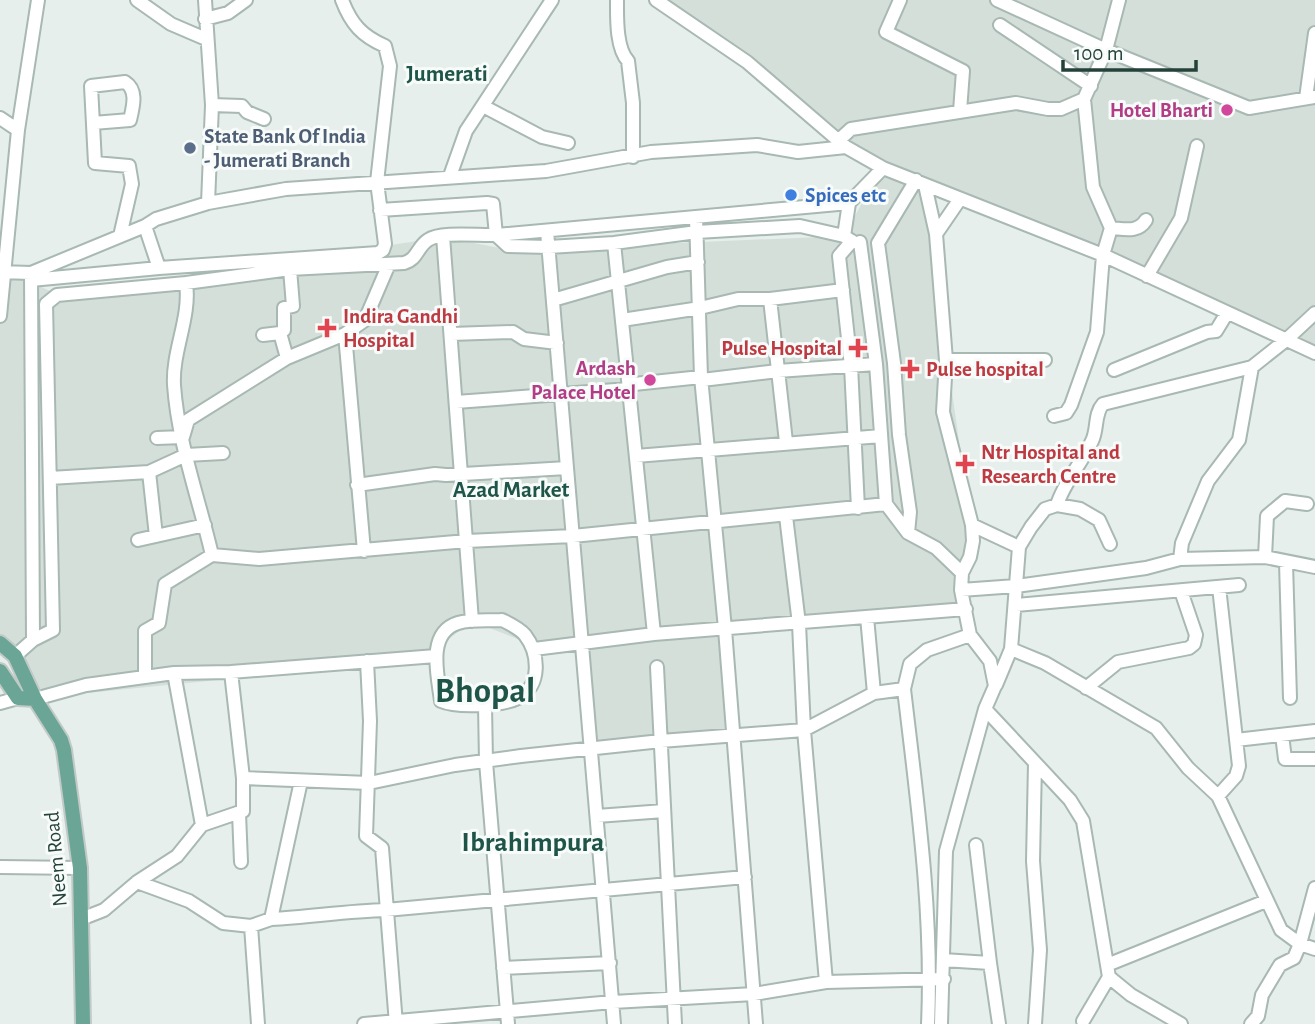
<svg xmlns="http://www.w3.org/2000/svg" width="1315" height="1024" font-family="'Alegreya Sans',sans-serif">
	<rect width="100%" height="100%" fill="#e6efeb"/>
	<path fill="#d4dfda" d="M654,0h661v348l-392,-162 48,340 -5,83 -237,20 3,108 -141,11 -9,-107 -47,5 -63,-25 -50,39 -386,38 -32,-51 -4,1v-332l5,-47 55,27 383,-59 67,13 334,-14 37,-68z"/>
	<g fill="none" stroke-linecap="round" stroke-linejoin="round">
		<defs>
			<path id="minor" d="M137,0l34,24 35,15
				M205,0l7,105 -4,98
				M617,0c0,18 -1,48 11,61l5,42v54
				M656,0l91,62 99,85 37,21 220,87 212,98
				M900,0l-14,32 77,39 -3,40
				M997,0l109,50 143,58 66,-11
				M205,19l23,-6 18,-13
				M1000,25l91,61
				M1306,98l9,-65
				M212,105l30,1 5,6 17,7
				M483,106l59,31 26,6
				M0,118l18,12
				M93,123l37,-3c3,-13 8,-30 -5,-38l-34,4 4,77 34,3 3,18 -12,52
				M839,140l12,-11 165,-26 32,6h13l23,-10
				M450,176l16,-45 86,-131
				M925,185l11,49 10,126 -3,52 29,113 1,16 -3,16 -8,16 -1,17 9,45 20,26 5,25 -10,23 -39,142 -5,173
				M849,203l-5,33 6,4
				M380,210l107,-7 6,1 3,31 12,11 41,1 65,-4 83,-11 103,-6 44,10
				M696,217l5,160 24,252 31,395
				M145,226l14,42
				M1111,228c14,1 27,5 35,-8
				M547,231l67,793
				M936,234l24,-35
				M443,236l29,385
				M852,241l-13,15 12,110 7,142
				M860,242l16,122 10,140 22,29 28,15 26,25
				M614,243l40,391
				M0,272l31,1 114,-47 11,-7 52,-16 78,-14 260,-18 105,-19 106,-7 41,7 48,-5
				M31,273l2,367
				M1147,276l34,-58 16,-72
				M31,280l128,-12 219,-15 5,-3 2,-6 -8,-62 13,-116 -5,-20c-23,-10 -34,-22 -43,-46
				M186,283c5,34 -14,68 -12,102 4,58 25,114 38,170
				M770,299l16,143
				M553,300l114,-33 31,-5
				M0,316l18,-186 20,-130
				M622,320l78,-12 38,-9h32l73,-9
				M345,334l19,217
				M451,334l62,-2 11,7 33,4
				M263,335l17,-2
				M287,358l-7,-25 4,-3v-22l9,-2 -3,-37
				M946,360h99
				M1114,370l93,-38 9,-1 11,-18
				M702,380l76,-9 98,-7
				M456,402l173,-13 5,-5 67,-7
				M1054,416l12,-3 5,-8 26,-73 6,-77 8,-27 -18,-41 -9,-88 22,-49 13,-50
				M157,438l26,-1 5,-17 99,-62 58,-24 20,-14 24,-56
				M636,456l245,-20
				M149,472l7,64
				M50,478l99,-6 37,-17 37,-2
				M357,485l78,-11 11,1 121,-7
				M1057,505c7,-23 25,-42 35,-64 6,-12 2,-27 11,-37l149,-37 34,-27 29,-27
				M786,516l13,108 5,106 22,252
				M972,525l47,22
				M908,533l2,-21 -11,-77 -5,-72 -16,-120 38,-63
				M138,540l67,-15
				M1265,557l2,-41 18,-15 22,3
				M1180,559l2,-16 26,-62 31,-41 13,-73
				M1286,563l4,135
				M961,590l55,-4 130,-18 34,-9 85,-2 50,10
				M1016,605l223,-20
				M867,617l7,76
				M502,620c8,4 17,8 23,15 14,18 17,51 -7,63 -16,8 -61,10 -77,3 -3,-25 -15,-68 17,-78 13,-4 30,-2 44,-3z
				M534,649l120,-15 312,-25
				M1011,649l34,14 111,65 32,40 30,28 63,134 19,14 15,5
				M15,656l18,-16 20,-10 -7,-326 11,-9 129,-12 104,-14 114,-6c14,-4 13,-16 24,-23 13,-9 52,-4 68,-5l353,-32 34,-35
				M367,661l3,60 -4,115 16,12 14,176
				M657,667l18,357
				M174,673l28,152
				M145,677v-46l14,-8 6,-39 47,-29 47,4 208,-18 106,-5 313,-32
				M996,685l15,-36 8,-102 12,-20 14,-18 12,-4 23,4 19,11 11,24
				M1086,688l32,-26 71,-14 5,-4 2,-9 -15,-44
				M35,699l51,-14 88,-12 57,-1 205,-16
				M0,703l18,-5
				M485,705l1,57 22,262
				M985,709l85,91 13,21 26,156 22,18 50,29
				M1282,735l3,24h30
				M1236,740l79,-9
				M243,778l126,5 86,-18 66,-9 140,-15 143,-11 70,-37 30,-4
				M1218,796l18,-20 3,-10 -20,-179
				M239,813l2,49
				M597,816l67,-5
				M976,845l14,118
				M0,867l80,1
				M137,882l52,19 34,22 28,3 20,-7 30,-138
				M81,919l23,-9 33,-28 40,-26 25,-31 41,-14v-33l-12,-106
				M271,919c39,-2 76,-8 115,-9l359,-33
				M251,926l7,98
				M943,960l47,3 9,61
				M1107,965l159,-64
				M503,968l107,-5
				M1083,1021l26,-44
				M364,1024l249,-22 141,-8 72,-12 118,-3
				M928,1024c5,-112 -11,-224 -24,-335l6,-25 17,-14 43,-15
				M1035,1024l5,-74 -7,-89 2,-98
				M1251,1024l7,-8 4,-21 18,-30 14,-7 6,-14 15,-56"/>
			<path id="major" d="M0,643l15,13 20,43 26,41 3,10 16,118 3,156
				M0,671l18,27 17,1"/>
		</defs>
		<use href="#minor" stroke="#a8b8b2" stroke-width="16"/>
		<use href="#major" stroke="#c2cac8" stroke-width="18"/>
		<use href="#minor" stroke="#fff" stroke-width="12"/>
		<use href="#major" stroke="#6aa596" stroke-width="14"/>
	</g>
	<g fill="#d1479c" stroke="#f7fbf9" stroke-width="2.5">
		<circle cx="1227" cy="110" r="7"/>
		<circle cx="650" cy="380" r="7"/>
	</g>
	<circle fill="#5c6f8a" stroke="#f7fbf9" stroke-width="2.5" cx="190" cy="148" r="7"/>
	<circle fill="#3f7fe0" stroke="#f7fbf9" stroke-width="2.5" cx="791" cy="195" r="7"/>
	<g fill="#e0444e" stroke="#f7fbf9" stroke-width="2.5">
		<path d="M323.5 317.5h7v7h7v7h-7v7h-7v-7h-7v-7h7z"/>
		<path d="M854.5 337.5h7v7h7v7h-7v7h-7v-7h-7v-7h7z"/>
		<path d="M906.5 358.5h7v7h7v7h-7v7h-7v-7h-7v-7h7z"/>
		<path d="M961.5 453.5h7v7h7v7h-7v7h-7v-7h-7v-7h7z"/>
	</g>
	<g text-anchor="middle" dominant-baseline="central" stroke-width="6" stroke-linejoin="round" paint-order="stroke">
		<g font-size="21" font-weight="bold" fill="#b23c85" stroke="#f7fbf9" text-anchor="end">
			<text x="1213" y="110">Hotel Bharti</text>
			<text x="636" y="368">Ardash<tspan x="636" dy="24">Palace Hotel</tspan></text>
		</g>
		<g font-size="21" font-weight="bold" fill="#4e5e75" stroke="#f7fbf9" text-anchor="start">
			<text x="204" y="136">State Bank Of India<tspan x="204" dy="24">- Jumerati Branch</tspan></text>
		</g>
		<g font-size="21" font-weight="bold" fill="#366cbe" stroke="#f7fbf9" text-anchor="start">
			<text x="805" y="195">Spices etc</text>
		</g>
		<g font-size="21" font-weight="bold" fill="#be3a42" stroke="#f7fbf9" text-anchor="start">
			<text x="343" y="316">Indira Gandhi<tspan x="343" dy="24">Hospital</tspan></text>
			<text x="842" y="348" text-anchor="end">Pulse Hospital</text>
			<text x="926" y="369">Pulse hospital</text>
			<text x="981" y="452">Ntr Hospital and<tspan x="981" dy="24">Research Centre</tspan></text>
		</g>
		<g font-size="21" fill="#24423a" stroke="#f7fbf9">
			<text transform="translate(56 859) rotate(-95)">Neem Road</text>
		</g>
		<g font-size="23" font-weight="bold" fill="#1f5548" stroke="#f7fbf9">
			<text x="447" y="74">Jumerati</text>
			<text x="511" y="490">Azad Market</text>
		</g>
		<g font-size="28" font-weight="bold" fill="#1f5548" stroke="#f7fbf9">
			<text x="533" y="843">Ibrahimpura</text>
		</g>
		<g font-size="35" font-weight="bold" fill="#1f5548" stroke="#f7fbf9">
			<text x="485" y="691">Bhopal</text>
		</g>
	</g>
	<path d="M1063 60v10h133v-10" fill="none" stroke="#24423a" stroke-width="3.5"/>
	<text x="1074" y="60" font-size="21" fill="#24423a" stroke="#f7fbf9" stroke-width="5" paint-order="stroke">100 m</text>
</svg>
